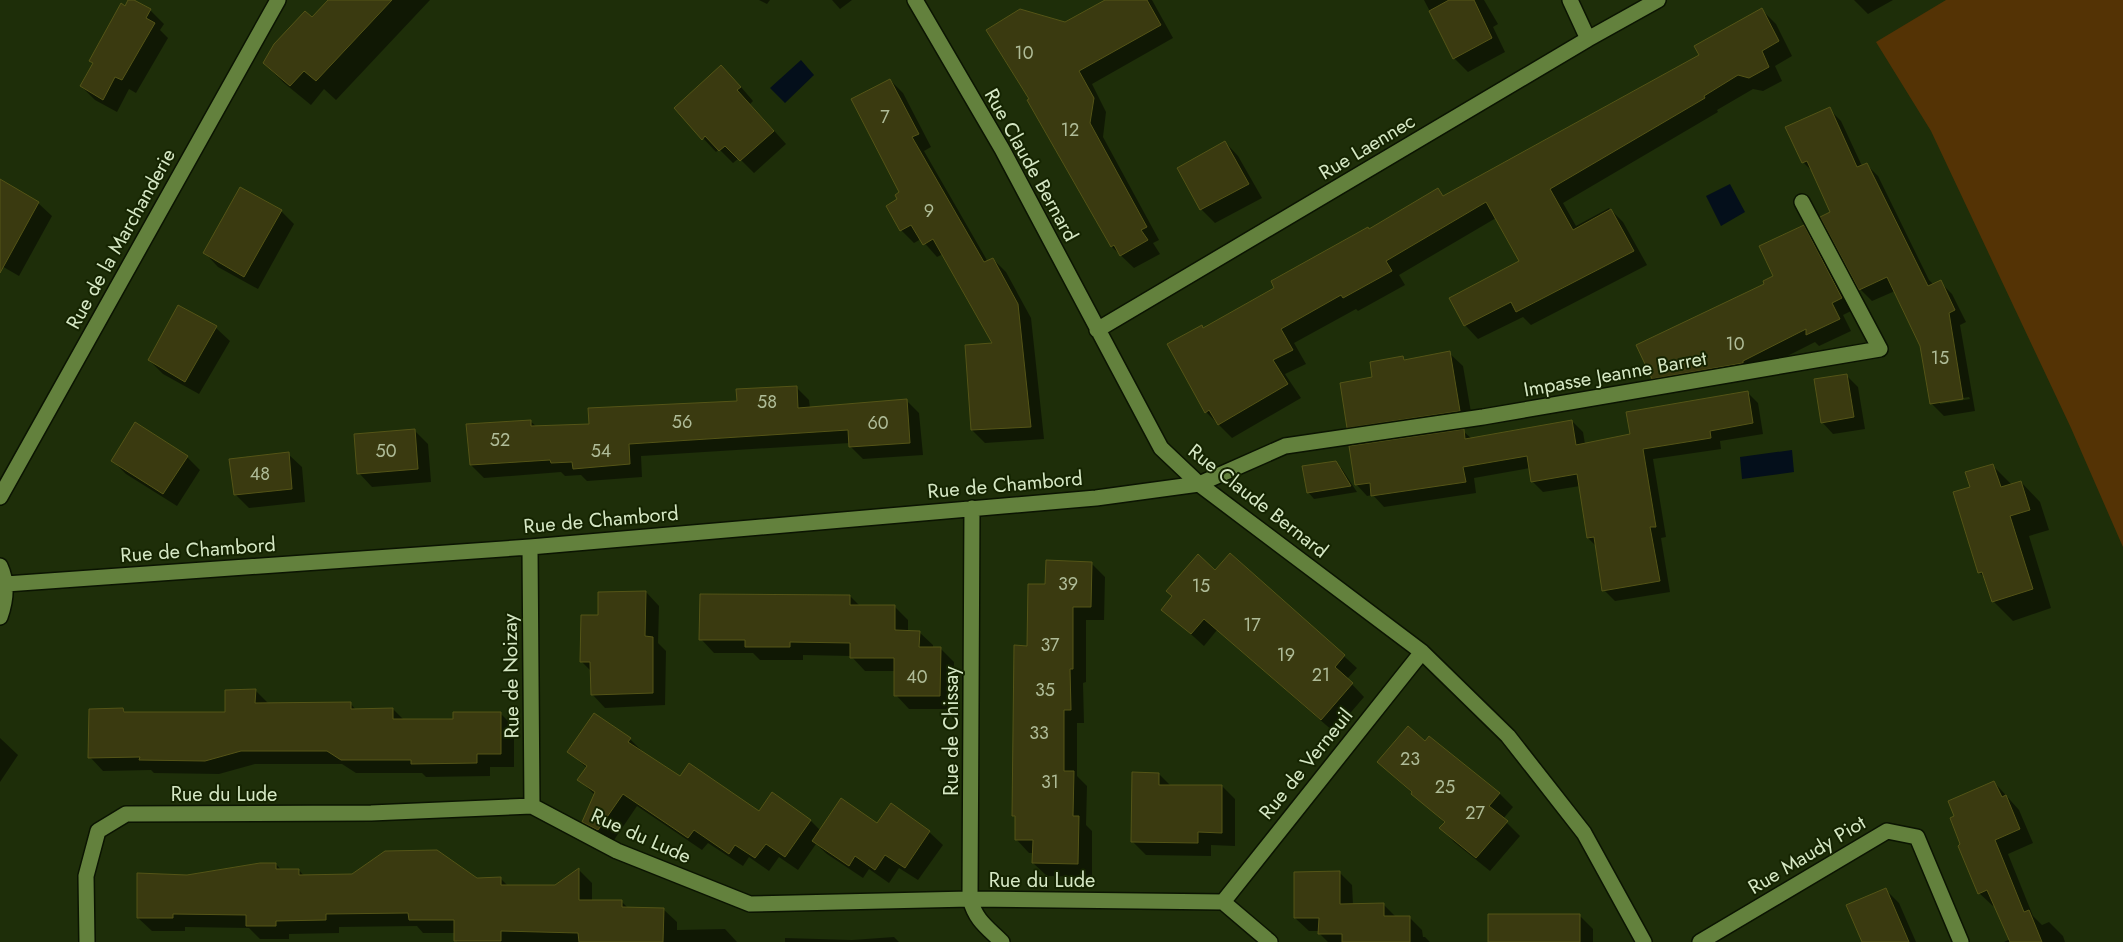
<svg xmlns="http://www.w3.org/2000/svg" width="2123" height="942" font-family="Jost,sans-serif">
	<rect width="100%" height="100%" fill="#1e2e09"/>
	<path fill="#543305" d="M1946,0h177v547l-52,-119 -140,-297 -55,-89z"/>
	<path fill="#040f1b" d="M801,60l13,15 -29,28 -15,-15z
		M1730,184l15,28 -24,14 -15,-30z
		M1792,450l2,22 -52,7 -2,-22z"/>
	<path fill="#0007" fill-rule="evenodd" d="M130,0l20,10 14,14 -4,6 8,8 -32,55 -7,-4 -12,23 -22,-12 -14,-14 13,-22 -4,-3z
		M330,0h100l-94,100 -12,-11 -13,16 -27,-22 -20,-20z
		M759,0h11l-3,4z
		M832,0h20l-12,9z
		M1108,0h44l21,38 -81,46 14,28 -3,25 56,103 -6,3 7,11 -26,14 -22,-21 -83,-146 36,-78z
		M1424,0h60l14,24 -5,3 12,25 -37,20 -14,-14z
		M1854,0h39l-25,14z
		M1762,10l14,14 16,32 -17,10 7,15 -19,10 -10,-2 -36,21 1,2 -155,91 13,23 33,-18 14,14 24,43 -116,60 -8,-8 -45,22 -13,-14 55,-64 -24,-43 -97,57 6,10 -47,26 -2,-2 -62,34 12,21 -21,10 16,24 -69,40 -26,-26 -2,-83 72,-40 93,-59 69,-40 7,7 255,-142z
		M735,80l18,21 -3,3 36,40 -32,29 -15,-15 -6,5 -14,-14 -3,3 -40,-43z
		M890,80l13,13 28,54 -7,4 64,111 5,-3 13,13 25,46 13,121 -59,4 -13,-13 22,-86 -51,-90 -6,3 -16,-18 -7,4 -13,-13 -2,-30 2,-7z
		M1829,109l12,12 21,45 4,-2 12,12 51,104 5,5 6,-3 12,12 14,28 -6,3 15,86 -31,5 -12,-12 -10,-59 -27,-54 -23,10 -12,-12 -28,-76 -18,-40 -11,-11zM1969,397l1,2 -30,5v-2z
		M1225,142l13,14 24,42 -47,25 -14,-14 -23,-41z
		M0,181l38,22 14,13 -33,60 -19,-11z
		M281,211l13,13 -36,65 -40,-22 -13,-14z
		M1803,226l12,12 38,72 -10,5 8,16 -32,15 -4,-4 -61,31 -89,17 -12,-12 122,-101z
		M178,307l38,21 14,13 -31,53 -36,-20 -14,-14z
		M1449,353l14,13 10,58 -112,16 -13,-13 26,-49 29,-20 3,2z
		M1846,375l12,12 7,42 -32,5 -11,-12z
		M796,387l13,13 1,8 96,-8 13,13 4,42 -60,4 -13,-13v-3l-209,13 1,21 -55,4 -6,-6 -16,1 -4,-4 -77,6 -13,-13 59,-44 7,6 53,-2 148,-22z
		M1747,392l11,11 5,31 -43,7 1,8 -68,10 13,78 -5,1 9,54 -55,9 -11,-11 -7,-43 -9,-9 -8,-52 -37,6 -11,-11 -2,-13 -56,10 2,15 -92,14 -11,-12 -6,1 -11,-12 107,-53 9,8 100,-18 11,11 2,12 46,-9z
		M414,430l14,14 3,38 -59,5 -13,-14z
		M288,454l14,13 3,35 -56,6 -13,-13 -5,-35z
		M187,457l13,13 -23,36 -51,-32 -14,-14z
		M1335,462l7,7 15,23 -43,7 -6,-7z
		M1993,466l19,19 9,-3 19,20 9,28 -20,6 22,72 -38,13 -20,-20 -7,-22 -7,-7 -8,-85z
		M1231,554l126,114 -10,11 17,18 -30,35 -117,-102 -13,16 -41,-37 52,-38z
		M1091,563l14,14 -1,43h-18v62l-3,1 1,40h-7v53l10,10 -1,39 6,6v46l-45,-1 -14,-13 1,-10h-5l-13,-14v-21l-2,-2 14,-169 19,-61z
		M646,592l13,14 -1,37 8,8 -1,54 -60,3 -13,-14v-22l-11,-11 18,-45z
		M850,596l10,10 35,1 13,13v12h11l14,13v4h8l13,13 -1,47h-44l-13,-14v-24h-31l-14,-15 -48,-1v5h-43l-7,-7h-39l-13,-14z
		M255,690l14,14 81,-1 6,7 37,-1 12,12h50l45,-8 14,14v40h-24v9l-64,1 -4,-4h-66l-14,-9h-87l-36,10 -65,-1 -3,-3 -48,1 -13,-14 33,-48 4,5h99z
		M0,738l18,17 -18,27z
		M1429,738l71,56 13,13 -10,12 17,17 -30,35 -36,-29 -13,-14 4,-5 -67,-61 47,-19z
		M630,739l13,13 -1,1 38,25 79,35 51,7 11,11 56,-7 52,8 14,13 -25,35 -19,-12 -10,15 -20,-14 -6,9 -36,-24 -11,-10 -18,26 -19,-13 -10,14 -20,-14 -6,9 -35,-23 -6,7 -65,-44 -25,37 -15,-8 -13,-13 11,-27 -16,-15 8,-12 -18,-16z
		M1159,774l12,12h51l13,13v47l-24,-1v11l-65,-1 -13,-13z
		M1994,782l25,28 14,33 -25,11 25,62 9,9 7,-3 14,14 2,6h-61l6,-3 -15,-34 -2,1 -14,-13z
		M276,864l6,7 17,-1 5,6 196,2 8,8h48l23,-16 13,13v18h29l7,7 35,1 14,13v8l48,-1 12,13h-280l-1,-9h-33l-6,-7 -78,1v6l-50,1v5h-29l-11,-11 -64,-1v4h-33l-14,-13 50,-42z
		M1339,872l13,13 1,20 30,-1 13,13h13l13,13 1,7h2l5,5h-102l-9,-9v-2h-10l-14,-13z
		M1886,890l13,13 17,39h-53z
		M1579,915l14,14v13h-103z
		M894,937l5,5h-114v-4l67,2z"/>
	<path fill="#3a3a10" stroke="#545417" d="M128,0h6l17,9 -5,9 9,5 -33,57 -7,-3 -12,23 -23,-14 13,-23 -4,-2 32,-58 4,3z
		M328,0h64l-76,81 -12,-10 -14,15 -27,-23 11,-19 31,-33 7,6z
		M1105,0h42l14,25 -82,46 15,27 -4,25 57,104 -6,3 7,10 -28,16 -6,-11 -3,2 -84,-147 2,-1 -43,-69 34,-21 45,13z
		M1449,0h25l18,38 -39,21 -24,-48z
		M1762,8l17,33 -17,10 7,16 -20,11 -11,-3 -34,21 1,2 -155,91 23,41 38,-21 23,42 -118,61 -5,-10 -47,24 -15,-28 70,-37 -33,-59 -100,59 6,10 -49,27 -2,-3 -60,34 12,21 -20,10 15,24 -70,41 -9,-15 -4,3 -38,-69 35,-19 1,3 71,-40 -3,-7 97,-54 1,2 69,-41 5,8 256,-141 -5,-9z
		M721,65l20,22 -4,3 37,41 -34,30 -15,-15 -6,5 -14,-15 -3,4 -28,-32z
		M890,79l29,55 -7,3 72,125 9,-4 25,46 13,123 -60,3 -6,-85 27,-2 -59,-104 -10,6 -12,-20 -11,6 -14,-25 11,-7 -2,-4 4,-3 -48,-93z
		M1830,107l27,60 10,-4 61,123 13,-6 14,30 -6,3 14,86 -33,5 -10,-58 -33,-69 -28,13 -39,-73 10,-5 -23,-51 -5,2 -17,-36z
		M1225,141l24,43 -49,26 -23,-42z
		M0,179l39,23 -39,71z
		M240,187l42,23 -38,67 -41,-24z
		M1804,225l38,73 -10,5 8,16 -34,16v-6l-63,32v2l-91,16 -16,-34 128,-61 -1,-3 10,-5 -14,-30z
		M178,305l39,21 -32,56 -37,-22z
		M1450,351l10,60 -113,17 -7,-45 32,-6 -2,-15 33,-6 1,4z
		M1847,374l7,43 -33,6 -7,-44z
		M797,386l1,22 109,-9 3,44 -61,4 -1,-17 -219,14 1,20 -57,5 -1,-7 -21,1 -1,-3 -80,5 -4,-41 65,-4v6l58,-2 -1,-16 149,-7 -1,-12z
		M1748,391l5,32 -43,8 1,7 -68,11 13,78h-6l10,54 -58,10 -8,-54 -7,1 -10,-64 -46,8 -4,-26 -64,11 3,15 -95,14 -1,-13 -15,2 -6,-39 115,-17 1,10 107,-19 4,25 54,-11 -4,-22z
		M135,422l53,34 -25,38 -52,-33z
		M415,429l3,40 -61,5 -3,-40z
		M289,452l3,37 -58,6 -5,-36z
		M1336,461l15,25 -44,7 -5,-27z
		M1993,464l8,23 20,-6 9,29 -20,6 23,73 -41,13 -10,-30 -4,1 -25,-81 17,-5 -5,-15z
		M1230,553l115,102 -10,12 18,16 -32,37 -117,-101 -13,15 -30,-24 11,-14 -6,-5 32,-37 17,16z
		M1046,560l46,2 -1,45h-18v62h-3l1,41h-7v61h10l-1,45h6l-1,48 -46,-1 1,-23h-18v-24h-3l2,-171 13,1 1,-62h17z
		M646,591l-1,45 8,1v56l-62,2 -1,-33h-10l1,-47h17v-23z
		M700,594l150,1v10h45v25l25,1 -1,16h22l-1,49h-46v-38h-44v-15l-60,-1v5h-45v-7h-46z
		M256,689l-1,14 96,-1v7l42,-1v11h60v-7h48v42h-24v9l-66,1v-4h-70l-14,-9h-86l-36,10 -66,-1 1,-3 -52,1 1,-49 34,-1 1,4h101v-22z
		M594,713l37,25 -3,4 52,34 9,-13 70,48 13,-19 39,28 -26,37 -19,-13 -11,14 -20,-13 -6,9 -35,-24 -6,8 -65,-44 -25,36 -16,-8 13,-30 -18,-12 10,-14 -20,-14z
		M1408,726l17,15 4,-5 71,57 -11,13 19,15 -32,37 -37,-30 6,-6 -34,-28 1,-2 -35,-30z
		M1132,772l27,1v12h63v48l-24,-1v11l-67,-1z
		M1994,781l8,16 4,-2 14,34 -25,11 29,72 5,-2 13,32h-32l-23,-52 -9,4 -20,-48 2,-2 -10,-26 4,-2 -6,-15z
		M841,798l36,25 14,-20 39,28 -25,37 -20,-13 -10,15 -20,-14 -6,10 -37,-25z
		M437,850l40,28 24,-1v8h54l24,-17v32h43v7l42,1 -1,34h-84l-1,-9 -77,-2v10h-47v-21h-45l-1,-7 -82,1v6l-50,1v5h-30v-11l-73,-1v4h-36v-45l50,2 73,-12h16v6h23v6l53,-1 33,-23z
		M1340,871v33l44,-1v13h26v26h-68v-8h-24l1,-16h-25v-46z
		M1886,888l23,54h-47l-16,-37z
		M1488,914h92v28h-92z"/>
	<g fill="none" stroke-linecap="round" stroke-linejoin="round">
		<defs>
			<path id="minor" d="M915,0l87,149 159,299 38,36 223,168 86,84 76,97 60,109
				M1570,0l18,39
				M1097,330l491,-291 70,-39
				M0,497l278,-497
				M972,508l-2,391c6,22 17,28 32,43
				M530,547l2,259
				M0,566c8,17 6,34 0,51
				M6,584l524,-37 566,-49 103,-14 86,-38 198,-29 397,-68 -78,-147
				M1223,902l199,-250
				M87,942l-1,-66 12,-45 28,-17 245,-1 161,-7 85,45 133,53 220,-5 253,3 47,40
				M1700,942l187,-111 30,6 44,105"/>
		</defs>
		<use href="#minor" stroke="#0b1402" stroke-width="18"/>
		<use href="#minor" stroke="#63813d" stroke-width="15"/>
	</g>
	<g text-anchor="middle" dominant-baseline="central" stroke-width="4" stroke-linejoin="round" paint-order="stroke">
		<g font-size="18" fill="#afbc98">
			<text x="1024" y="53">10</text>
			<text x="885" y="117">7</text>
			<text x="1070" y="130">12</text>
			<text x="929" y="211">9</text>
			<text x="1735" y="344">10</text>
			<text x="1940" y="358">15</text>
			<text x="767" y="402">58</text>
			<text x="682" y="422">56</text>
			<text x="878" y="423">60</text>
			<text x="500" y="440">52</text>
			<text x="386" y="451">50</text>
			<text x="601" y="451">54</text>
			<text x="260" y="474">48</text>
			<text x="1068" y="584">39</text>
			<text x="1201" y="586">15</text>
			<text x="1252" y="625">17</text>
			<text x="1050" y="645">37</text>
			<text x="1286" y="655">19</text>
			<text x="1321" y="675">21</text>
			<text x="917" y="677">40</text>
			<text x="1045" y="690">35</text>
			<text x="1039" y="733">33</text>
			<text x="1410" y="759">23</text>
			<text x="1050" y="782">31</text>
			<text x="1445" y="787">25</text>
			<text x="1475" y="813">27</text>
		</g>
		<g font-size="20" fill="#d6e8c5" stroke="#152401">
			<text transform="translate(1367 147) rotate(-31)">Rue Laennec</text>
			<text transform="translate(1031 165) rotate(61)">Rue Claude Bernard</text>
			<text transform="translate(121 239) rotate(-61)">Rue de la Marchanderie</text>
			<text transform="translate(1615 374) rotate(-10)">Impasse Jeanne Barret</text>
			<text transform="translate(1005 485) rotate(-5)">Rue de Chambord</text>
			<text transform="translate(1258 501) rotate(38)">Rue Claude Bernard</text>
			<text transform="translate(601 520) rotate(-5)">Rue de Chambord</text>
			<text transform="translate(198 550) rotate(-4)">Rue de Chambord</text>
			<text transform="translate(511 676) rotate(-91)">Rue de Noizay</text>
			<text transform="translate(951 731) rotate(-90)">Rue de Chissay</text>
			<text transform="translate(1306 764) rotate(-51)">Rue de Verneuil</text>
			<text x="224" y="794">Rue du Lude</text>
			<text transform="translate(641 836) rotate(24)">Rue du Lude</text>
			<text transform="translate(1807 855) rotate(-31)">Rue Maudy Piot</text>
			<text x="1042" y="880">Rue du Lude</text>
		</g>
	</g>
</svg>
